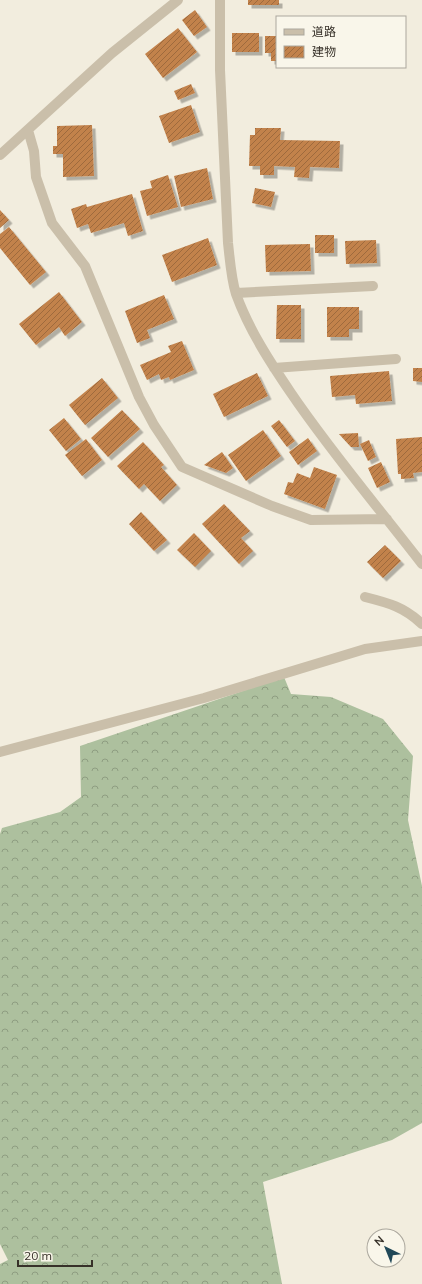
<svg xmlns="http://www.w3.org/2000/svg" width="422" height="1284" font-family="Mulish,'Noto Sans JP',sans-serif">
	<defs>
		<pattern id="forest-crowns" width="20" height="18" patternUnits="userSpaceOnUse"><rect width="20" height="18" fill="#adc09e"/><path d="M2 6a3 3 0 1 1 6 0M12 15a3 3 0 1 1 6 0" fill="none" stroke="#8e9d81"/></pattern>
		<pattern id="building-hatch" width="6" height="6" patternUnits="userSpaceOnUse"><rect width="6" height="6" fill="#c2824b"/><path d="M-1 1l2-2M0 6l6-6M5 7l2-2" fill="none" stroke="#9e6b3e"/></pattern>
		<filter id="shadow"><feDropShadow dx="3.5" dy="3.5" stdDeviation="0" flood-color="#0004"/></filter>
	</defs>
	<rect width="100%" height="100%" fill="#f2edde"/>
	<path fill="url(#forest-crowns)" d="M284,677l7,17 40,3 52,22 30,37 -5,64 14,66v237l-30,17 -129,42 19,102h-282v-20l8,-4 -8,-16v-410l2,-6 58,-16 21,-15 -1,-51z"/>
	<path fill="url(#building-hatch)" filter="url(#shadow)" d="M248,0h31v5h-31z
		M195,10l12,17 -13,9 -12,-16z
		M178,28l19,24 -34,26 -18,-24z
		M232,33h27v19h-27z
		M265,36h12v25h-6v-8h-6z
		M191,84l4,9 -17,7 -4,-9z
		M191,105l9,27 -31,11 -10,-27z
		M92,125l2,51 -31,1v-23h-10v-8h4v-20z
		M255,128h26l-1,12 60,1 -1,27 -29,-1 -1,11 -15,-1 1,-10 -21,-1v9h-14v-9h-11l1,-31h5z
		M207,168l6,31 -32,8 -7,-31z
		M168,175l10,32 -31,9 -7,-25 12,-3 -2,-7z
		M255,188l20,4 -4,15 -19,-4z
		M132,194l11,37 -15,5 -4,-13 -33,10 -3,-9 -11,4 -6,-19 15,-5 1,3z
		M0,210l9,10 -9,8z
		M9,227l37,45 -16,13 -30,-37v-14z
		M315,235h19v18h-19z
		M208,238l9,27 -45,17 -10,-27z
		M376,240l1,23 -31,1 -1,-23z
		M310,244l1,27 -45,1 -1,-27z
		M59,292l23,30 -17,14 -6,-9 -23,18 -17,-21z
		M164,295l10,24 -27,11 3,8 -13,5 -12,-32z
		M277,305h24v34h-25z
		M327,307h32v22h-10v8h-22z
		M182,341l12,29 -24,10 -1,-3 -8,3 -2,-6 -12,6 -7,-15 31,-13 -3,-6z
		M413,368h9v14l-9,-1z
		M389,371l3,30 -36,3 -1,-9 -23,2 -2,-21z
		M257,373l11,23 -44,21 -11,-23z
		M102,378l16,20 -33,27 -16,-20z
		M122,410l18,19 -32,28 -17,-19z
		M64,418l17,21 -15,12 -17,-21z
		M279,420l16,21 -8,6 -16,-21z
		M263,430l18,26 -35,25 -18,-26z
		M358,433l1,14h-8l-12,-13z
		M422,437v35l-9,1 1,5 -13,1v-5h-3l-2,-35z
		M308,438l9,13 -19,14 -9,-13z
		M86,439l16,21 -20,16 -17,-21z
		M369,440l7,17 -8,4 -8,-17z
		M143,442l21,23 -3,2 16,18 -17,16 -16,-17 -5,5 -22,-23z
		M222,452l11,16 -7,5 -22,-8z
		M381,462l9,20 -13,6 -9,-20z
		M314,467l23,8 -12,34 -41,-15 4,-12 5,1 4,-10 13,5z
		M224,504l26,27 -9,7 12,13 -14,13 -37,-40z
		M141,512l26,28 -13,11 -25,-27z
		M194,533l17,18 -16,16 -18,-17z
		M385,545l16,16 -18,17 -16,-16z"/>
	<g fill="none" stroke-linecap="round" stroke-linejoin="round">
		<path stroke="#cabfaa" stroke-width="10" d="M220,0v70l8,173c2,17 3,35 8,51 13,36 34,68 55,99 40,59 87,114 131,171
			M28,130l6,21 2,26 16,46 33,43 54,131 15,28 28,42 90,39 39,14 76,-1
			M0,155l112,-102 66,-53
			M236,293l137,-7
			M274,368l122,-9
			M365,597c24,6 39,10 57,27
			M0,752l204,-54 161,-49 57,-8"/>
	</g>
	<rect x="276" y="16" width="130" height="52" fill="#f9f6ea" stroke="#aba79d"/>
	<rect x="284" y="29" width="20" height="6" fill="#cabfaa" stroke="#aba79d"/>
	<text x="312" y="36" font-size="12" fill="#373129">道路</text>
	<rect x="284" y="46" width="20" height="12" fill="url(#building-hatch)" stroke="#aba79d"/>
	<text x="312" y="56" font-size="12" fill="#373129">建物</text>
	<g transform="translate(386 1248) rotate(317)"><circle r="19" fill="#f9f6ea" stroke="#aba79d"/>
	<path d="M0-3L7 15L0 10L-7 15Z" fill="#204858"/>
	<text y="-6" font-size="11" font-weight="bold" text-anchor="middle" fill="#373129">N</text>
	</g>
	<path d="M18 1260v6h74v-6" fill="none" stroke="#373129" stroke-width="2"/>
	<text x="24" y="1260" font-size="12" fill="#373129" stroke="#f9f6ea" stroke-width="3" paint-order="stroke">20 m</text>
</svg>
